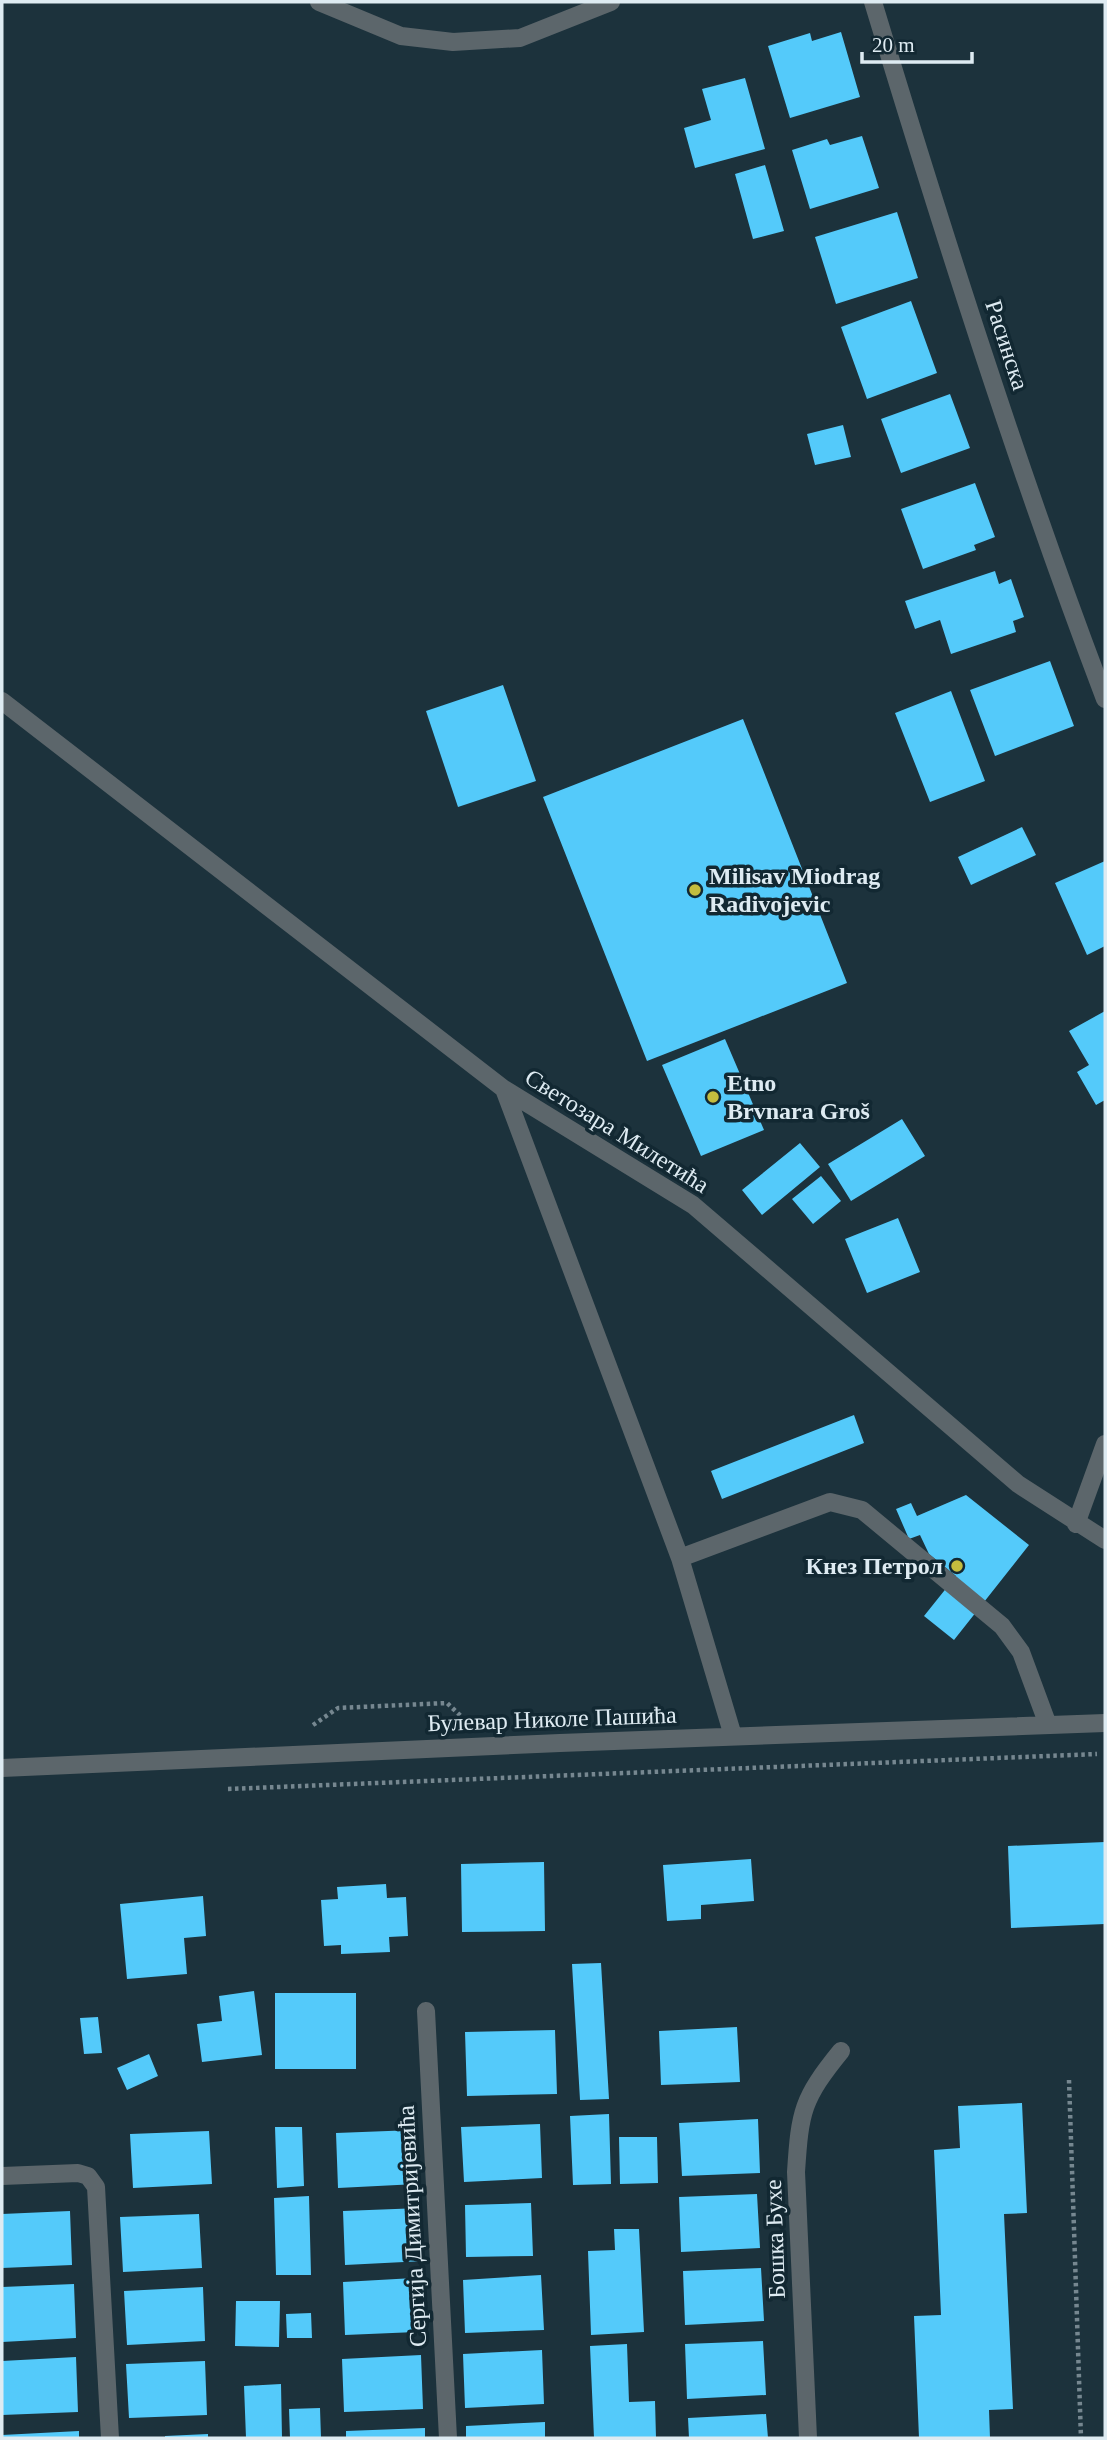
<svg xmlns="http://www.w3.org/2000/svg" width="1107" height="2440" font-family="Georgia,serif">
	<rect width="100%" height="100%" fill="#1c323c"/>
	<path fill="#54cafa" d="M841,32l19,65 -70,21 -22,-72 42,-13 2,8z
		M745,78l20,71 -70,19 -11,-40 27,-8 -9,-31z
		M862,136l17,52 -69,21 -18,-59 35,-11 3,6z
		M765,165l19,66 -31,8 -18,-65z
		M897,212l21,66 -82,26 -21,-67z
		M911,301l26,72 -70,26 -26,-72z
		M950,394l20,54 -69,25 -20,-54z
		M843,425l8,32 -36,8 -8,-31z
		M975,483l20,54 -21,8 2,5 -53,19 -22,-60z
		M995,571l4,13 12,-5 13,38 -11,4 3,11 -65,22 -11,-34 -25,9 -10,-28z
		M1050,661l24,65 -79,30 -25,-66z
		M503,685l33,96 -78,26 -32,-96z
		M951,691l34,90 -55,21 -35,-89z
		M743,719l104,264 -200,78 -104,-264z
		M1022,827l14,28 -65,30 -13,-28z
		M1105,861v85l-18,9 -32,-72z
		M1105,1011v89l-9,5 -19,-33 12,-7 -20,-34z
		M725,1039l39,91 -63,26 -39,-91z
		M902,1119l23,37 -74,45 -23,-37z
		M800,1143l20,24 -58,48 -20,-25z
		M821,1176l20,25 -28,23 -21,-25z
		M898,1218l22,54 -53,21 -22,-54z
		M854,1415l10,28 -142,56 -11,-28z
		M966,1495l63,50 -75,95 -30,-24 32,-40 -27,-22 -9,-19 -11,4 -13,-30 15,-6 6,13z
		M1105,1842v82l-94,4 -3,-82z
		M751,1859l3,42 -53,4v14l-34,2 -4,-56z
		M544,1862l1,69 -83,1 -1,-68z
		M386,1884l1,14 19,-1 2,39 -19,1 1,15 -49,2v-9l-17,1 -3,-46 17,-1 -1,-12z
		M203,1896l3,40 -22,2 3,36 -60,5 -7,-75z
		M601,1963l8,136 -29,1 -8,-136z
		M254,1991l8,64 -60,7 -5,-38 25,-3 -3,-25z
		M275,1993h81v76h-81z
		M98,2017l4,36 -18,1 -4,-36z
		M737,2027l3,55 -79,3 -2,-54z
		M555,2030l2,64 -90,2 -2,-64z
		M149,2054l9,22 -31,14 -10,-22z
		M1022,2103l5,110 -23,1 9,195 -24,1 1,28h-71l-5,-122 27,-1 -7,-165 26,-2 -2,-42z
		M609,2114l2,70 -38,1 -3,-69z
		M758,2119l2,54 -78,3 -3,-53z
		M540,2124l2,54 -78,4 -3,-55z
		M275,2127h27l2,59 -27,2z
		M414,2130l3,54 -79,4 -2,-55z
		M209,2131l3,53 -79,4 -3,-54z
		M619,2137h38l1,46 -38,1z
		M757,2194l3,54 -79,4 -2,-55z
		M309,2196l2,79h-35l-2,-77z
		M531,2203l2,53 -67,1 -1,-52z
		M421,2208l3,53 -79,4 -2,-54z
		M70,2211l2,54 -70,3v-54z
		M199,2214l3,54 -79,4 -3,-55z
		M614,2229h25l5,103 -53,3 -3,-84 27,-1z
		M761,2268l3,53 -79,4 -2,-54z
		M541,2275l3,55 -79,3 -2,-53z
		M414,2278l2,54 -71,3 -2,-53z
		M74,2284l2,54 -74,4v-55z
		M203,2287l2,54 -78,4 -3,-54z
		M236,2301h44l-1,46 -44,-1z
		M311,2313l1,25h-25l-1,-24z
		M763,2341l3,54 -79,4 -2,-55z
		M627,2344l2,58 26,-1 1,37h-62l-4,-92z
		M542,2350l2,54 -79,4 -2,-54z
		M421,2355l2,54 -79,3 -2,-53z
		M76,2357l2,55 -76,3v-54z
		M205,2361l2,54 -78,3 -3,-54z
		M281,2384l1,54h-36l-2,-52z
		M320,2408l1,30h-31l-1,-29z
		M766,2414l2,24h-79l-1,-20z
		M545,2422v16h-79v-12z
		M425,2428v10h-79v-7z
		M79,2431v7h-77v-3z
		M208,2434v4h-43v-2z"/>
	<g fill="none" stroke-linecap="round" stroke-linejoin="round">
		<path stroke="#768790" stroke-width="4.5" stroke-dasharray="3.5 3.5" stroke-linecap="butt" d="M313,1725l25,-17 109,-5 17,16
			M228,1789l869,-35
			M1069,2080l12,358"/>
		<path stroke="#5c666b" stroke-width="18" d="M319,2l82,34 52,6 67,-4 91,-36
			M873,2c71,234 145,468 232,697
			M2,701l502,388
			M1076,1524l29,-80
			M680,1558l150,-56 32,8 140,116 19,26 27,73
			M733,1736l-53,-178 -176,-469 189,116 325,279 87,56
			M2,1768l558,-25 545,-20
			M426,2011l22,427
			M2,2176l76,-3 10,3 8,11 14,251
			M808,2438l-12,-266c4,-61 6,-73 45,-121"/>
	</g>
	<g fill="#c4bd3e" stroke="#122832" stroke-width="2.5">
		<circle cx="695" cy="890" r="7"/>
		<circle cx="713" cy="1097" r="7"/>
		<circle cx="957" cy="1566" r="7"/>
	</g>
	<g text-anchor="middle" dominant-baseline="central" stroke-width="7" stroke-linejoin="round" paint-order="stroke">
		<g font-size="24" fill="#deebf2" stroke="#122832">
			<text transform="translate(1007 345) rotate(72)">Расинска</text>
			<text transform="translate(617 1131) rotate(32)">Светозара Милетића</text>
			<text transform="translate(552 1719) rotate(-2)">Булевар Николе Пашића</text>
			<text transform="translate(412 2226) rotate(-93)">Сергија Димитријевића</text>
			<text transform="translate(775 2239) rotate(-92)">Бошка Бухе</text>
		</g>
		<g font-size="24" font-weight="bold" fill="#deebf2" stroke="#122832" text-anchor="start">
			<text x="709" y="876">Milisav Miodrag<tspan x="709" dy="28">Radivojevic</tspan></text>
			<text x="727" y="1083">Etno<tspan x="727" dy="28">Brvnara Groš</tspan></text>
			<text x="943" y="1566" text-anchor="end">Кнез Петрол</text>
		</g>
	</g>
	<rect width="1107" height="2440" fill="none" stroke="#deebf2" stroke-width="7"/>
	<path d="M862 52v10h110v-10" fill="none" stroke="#deebf2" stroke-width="3.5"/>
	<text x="872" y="52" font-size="21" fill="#deebf2" stroke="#122832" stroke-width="5" paint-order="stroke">20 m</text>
</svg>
